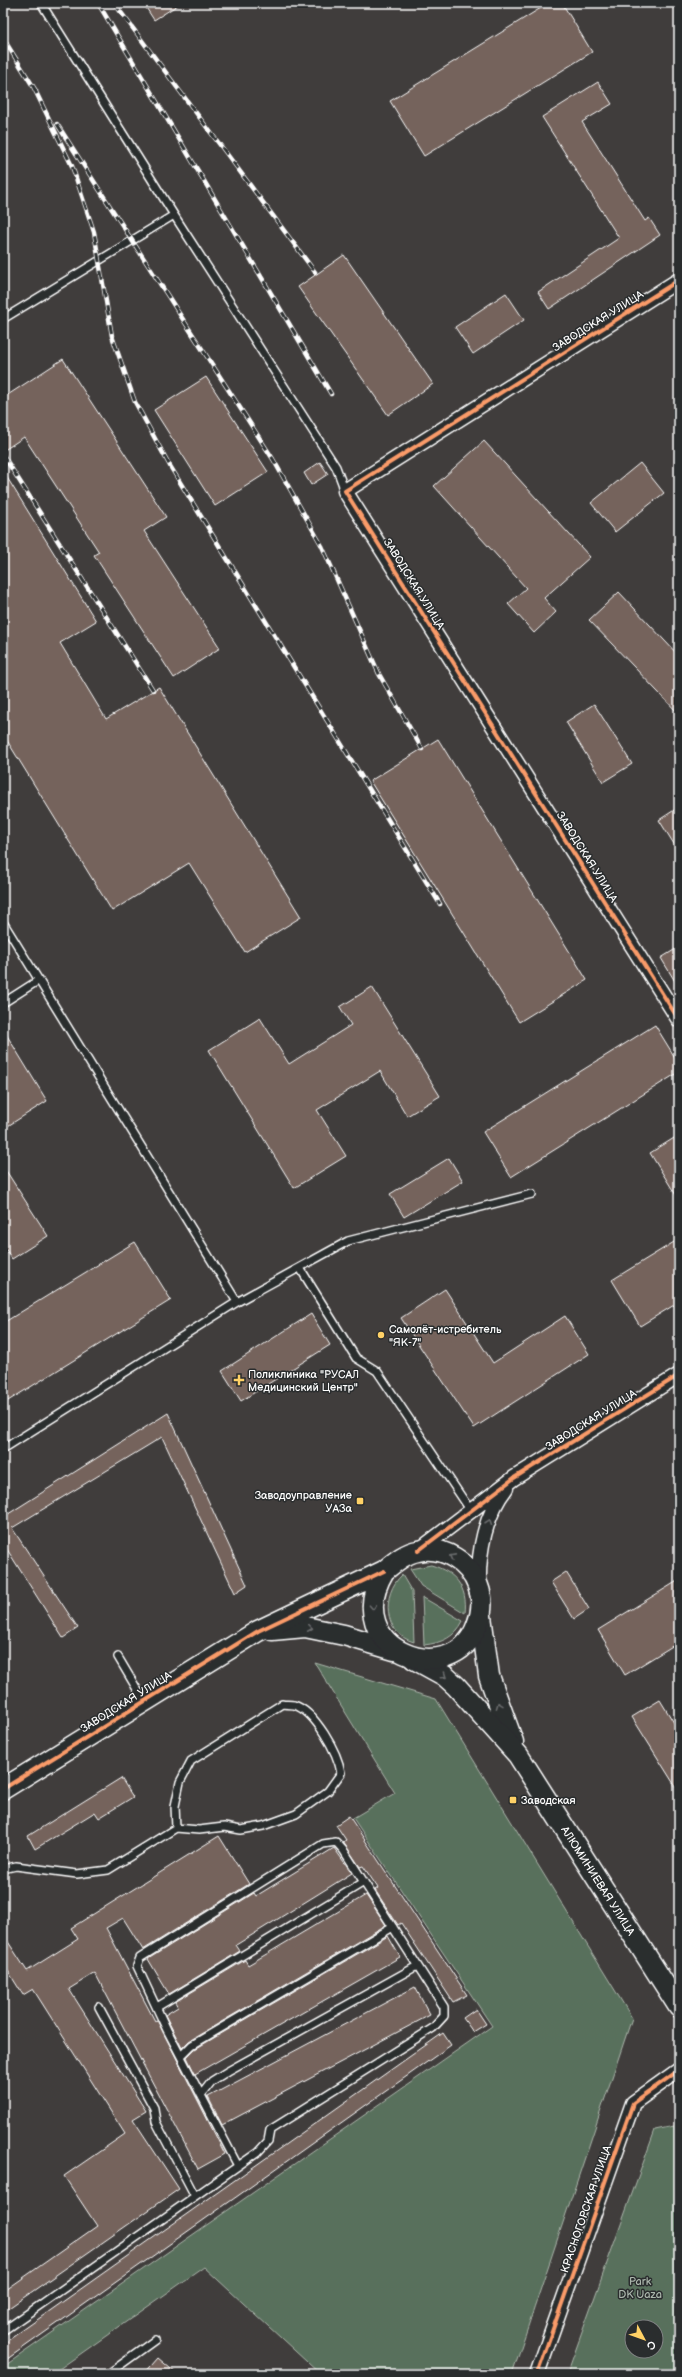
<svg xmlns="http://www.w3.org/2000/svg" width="682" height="2377" font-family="'Balsamiq Sans',sans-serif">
	<rect width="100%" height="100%" fill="#403d3c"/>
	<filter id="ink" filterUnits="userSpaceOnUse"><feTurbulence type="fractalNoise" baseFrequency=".025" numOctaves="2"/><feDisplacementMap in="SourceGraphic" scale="8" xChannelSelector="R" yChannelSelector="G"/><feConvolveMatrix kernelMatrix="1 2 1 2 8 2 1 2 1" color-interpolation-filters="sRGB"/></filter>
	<g filter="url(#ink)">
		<path fill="#596f5b" stroke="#acb7ad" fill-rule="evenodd" d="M431,1565c24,7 37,22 34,48l-44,-27 -11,-17z
			M402,1575l10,17 2,50c-31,-8 -33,-48 -12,-67z
			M422,1597l41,24c-8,16 -21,22 -39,24z
			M315,1663l121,36 196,319 -120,356h-192l-116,-107 -152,107h-49v-7l489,-341 -139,-208 42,-25z
			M679,2125v249h-112l88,-244zM632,2327h24v24h-24z"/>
		<path fill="#74635c" stroke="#fff" d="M143,3h38l-27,17z
			M549,3h13l30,49 -168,104 -34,-55z
			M598,82l14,22 -30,18 63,99 4,-3 11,17 -111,74 -11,-17 81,-54 -77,-121z
			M344,255l89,129 -45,31 -90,-128z
			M506,293l18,27 -51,34 -18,-27z
			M63,359l103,158 -22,14 76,117 -46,30 -80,-123 5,-3 -75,-115 -21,14v-53z
			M206,377l62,95 -53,34 -61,-96z
			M484,441l106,116 -46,41 12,14 -22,21 -26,-29 18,-16 -92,-102z
			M320,462l8,12 -17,11 -7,-12z
			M640,463l24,30 -49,39 -24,-29z
			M3,471l93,150 -36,22 46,76 53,-32 142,230 -56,35 -56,-89 -77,48 -109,-177z
			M619,592l60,64v58l-90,-94z
			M594,704l38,60 -29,18 -37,-60z
			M438,739l149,241 -68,42 -149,-241z
			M679,807v45l-20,-32z
			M679,947v41l-18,-30z
			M372,987l68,109 -33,20 -27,-45 -63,39 29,46 -52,32 -85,-138 51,-32 29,46 62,-39 -11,-18z
			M655,1025l24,39v8l-168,105 -28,-45z
			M3,1029l44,72 -44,28z
			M679,1135v65l-29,-47z
			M449,1158l14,23 -59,36 -14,-23z
			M3,1166l45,70 -36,23 -9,-14z
			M679,1239v63l-39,24 -28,-46z
			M135,1242l36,58 -168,104v-81z
			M445,1289l48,74 72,-47 24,38 -115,74 -73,-110z
			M311,1314l19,31 -89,56 -19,-30z
			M168,1413l79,172 -12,8 -73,-156 -150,91 66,100 -15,10 -60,-95v-30l2,3z
			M566,1572l23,37 -15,10 -23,-37z
			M679,1580v62l-54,33 -27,-45z
			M660,1700l19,31v61l-47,-75z
			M121,1778l12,19 -34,21 -4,-6 -60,37 -7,-13z
			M349,1816l118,179 -14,7 -52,-79 -3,2 -23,-35 3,-2 -15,-22 -3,1 -17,-25 3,-2 -10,-15z
			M219,1836l30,48 -106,66 -20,-32 -17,10 49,93 2,-1 68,134 -27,15 -103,-196 -26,16 77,122 -13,8 46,70 -176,123v-20l94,-66 -33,-50 61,-42 -92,-145 -10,6 -20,-32v-29l24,37 51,-32 -7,-11z
			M334,1848l18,25 -116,72 4,6 -71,43 -21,-35 106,-66 2,3z
			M366,1895l20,30 -197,116 -7,7 -17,-33 13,-8 -3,-5 70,-42 3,5z
			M388,1936l12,21 -205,117 -8,-17 8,-8z
			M415,1987l15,28 -208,110 -14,-28z
			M476,2009l10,15 -13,8 -10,-14z
			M443,2033l8,12 -448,317v-18z
			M158,2358l19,16h-33z"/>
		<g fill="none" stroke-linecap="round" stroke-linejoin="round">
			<defs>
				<path id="lane" d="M41,3l133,212 162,252 9,24
					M3,319l171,-104
					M3,922l234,380 111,-61 184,-47
					M3,1003l36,-23
					M300,1268l56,90 21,13 94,140
					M3,1449l234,-147
					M118,1657l26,44
					M3,1869l13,-3 61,8 31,-4 68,-42 23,2 25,-3 17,3 22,-4 33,-12 32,-23 13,-18c-3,-20 -26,-62 -47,-68 -4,-1 -9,0 -12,-1l-91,57 -11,21 -5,24 1,22
					M99,2007l55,101 2,14 39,74
					M157,2007l207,-125
					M181,2056l11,-11 201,-118
					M201,2095l11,-14 16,-10 189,-105
					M3,2331l255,-179 10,-11 2,-11 163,-102 11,-12v-9l-100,-156 -8,-9 -13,2 -183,114 -3,8 30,64 71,136
					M108,2374l47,-34"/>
				<path id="street" d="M679,280l-334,211 334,529
					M418,1551l96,-73 165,-103
					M479,1585c-1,-33 6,-70 27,-97
					M537,2374l96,-271 46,-33"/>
				<g id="secondary">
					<path d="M481,1616l8,60 24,66"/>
					<path d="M272,1630l33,-3 39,8 50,15"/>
					<path id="s1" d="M414,1659l31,17 11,10 62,69 161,252"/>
					<path d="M3,1789l255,-158 126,-60c10,-8 21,-18 34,-20 25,-6 52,12 60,35 5,13 4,27 -1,39 -24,68 -140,25 -93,-54"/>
				</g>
			</defs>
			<use href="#lane" stroke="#fff" stroke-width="10"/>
			<use href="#street" stroke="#fff" stroke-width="17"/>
			<use href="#secondary" stroke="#fff" stroke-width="23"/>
			<use href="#lane" stroke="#2a2d2e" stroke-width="7"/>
			<use href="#street" stroke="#2a2d2e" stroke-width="14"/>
			<use href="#secondary" stroke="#2a2d2e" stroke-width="20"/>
			<defs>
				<path id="rail" d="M98,3l233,391
					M114,3l201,269
					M3,38l33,53
					M33,86l39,80 22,66 18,104 23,66 35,64 270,438
					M57,124l216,335 49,87 57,128 43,75
					M3,455l150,235"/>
			</defs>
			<use href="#rail" stroke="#fff" stroke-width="4.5"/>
			<use href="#rail" stroke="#2a2d2e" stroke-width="3" stroke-dasharray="9" stroke-linecap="butt"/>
			<defs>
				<path id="cycleway" d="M679,280l-334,211 334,529
					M418,1551l96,-73 165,-103
					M3,1789l255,-158 126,-60
					M537,2374l96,-271 46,-33"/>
			</defs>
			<use href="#cycleway" stroke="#2a2d2e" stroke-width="6"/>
			<use href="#cycleway" stroke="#fa9b69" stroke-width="4"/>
		</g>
		<defs><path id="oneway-chevron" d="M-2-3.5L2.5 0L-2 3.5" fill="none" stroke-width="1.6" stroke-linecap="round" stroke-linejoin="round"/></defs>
		<g stroke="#6a6c6d">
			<use href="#oneway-chevron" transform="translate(489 1522) rotate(-71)"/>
			<use href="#oneway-chevron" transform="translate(452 1557) rotate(-152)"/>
			<use href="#oneway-chevron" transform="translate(373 1607) rotate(87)"/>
			<use href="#oneway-chevron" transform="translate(310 1628) rotate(8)"/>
			<use href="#oneway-chevron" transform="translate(444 1676) rotate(35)"/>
			<use href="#oneway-chevron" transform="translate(499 1705) rotate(-111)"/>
		</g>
	</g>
	<g fill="#ffd166" stroke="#2a2d2e" stroke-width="1.5">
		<circle cx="381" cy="1335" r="4"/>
		<path d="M237 1374h4v4h4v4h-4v4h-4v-4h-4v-4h4z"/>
		<rect x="356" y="1497" width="8" height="8" rx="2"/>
		<rect x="509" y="1796" width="8" height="8" rx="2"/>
	</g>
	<g text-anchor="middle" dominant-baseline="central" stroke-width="3" stroke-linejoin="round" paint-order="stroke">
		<g font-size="11" fill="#fff" stroke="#2a2d2e">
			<text transform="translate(598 321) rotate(-32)">ЗАВОДСКАЯ УЛИЦА</text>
			<text transform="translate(414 584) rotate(58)">ЗАВОДСКАЯ УЛИЦА</text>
			<text transform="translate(587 857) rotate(58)">ЗАВОДСКАЯ УЛИЦА</text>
			<text transform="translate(591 1420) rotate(-32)">ЗАВОДСКАЯ УЛИЦА</text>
			<text transform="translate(126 1702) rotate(-32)">ЗАВОДСКАЯ УЛИЦА</text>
			<text stroke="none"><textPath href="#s1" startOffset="292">АЛЮМИНИЕВАЯ УЛИЦА</textPath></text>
			<text transform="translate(586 2209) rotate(-71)">КРАСНОГОРСКАЯ УЛИЦА</text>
		</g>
		<g font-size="11" fill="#fff" stroke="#2a2d2e" text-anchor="start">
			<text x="389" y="1329">Самолёт-истребитель<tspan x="389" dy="13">"ЯК-7"</tspan></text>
			<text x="248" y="1374">Поликлиника "РУСАЛ<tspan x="248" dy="13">Медицинский Центр"</tspan></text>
			<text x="352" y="1495" text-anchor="end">Заводоуправление<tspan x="352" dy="13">УАЗа</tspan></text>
			<text x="521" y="1800">Заводская</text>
		</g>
		<g font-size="11" fill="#acb7ad" stroke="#2a2d2e">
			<text x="640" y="2281">Park<tspan x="640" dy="13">DK Uaza</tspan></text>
		</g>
	</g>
	<rect width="682" height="2377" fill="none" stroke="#2a2d2e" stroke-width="16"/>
	<rect x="8" y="8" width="666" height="2361" fill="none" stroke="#fff" stroke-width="1.5" filter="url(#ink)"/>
	<g transform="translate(644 2339) rotate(131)"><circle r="19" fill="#2a2d2e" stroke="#7f8182"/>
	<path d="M0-3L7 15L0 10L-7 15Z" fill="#ffd166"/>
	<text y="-6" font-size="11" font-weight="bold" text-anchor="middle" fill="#ffffff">С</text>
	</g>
</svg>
